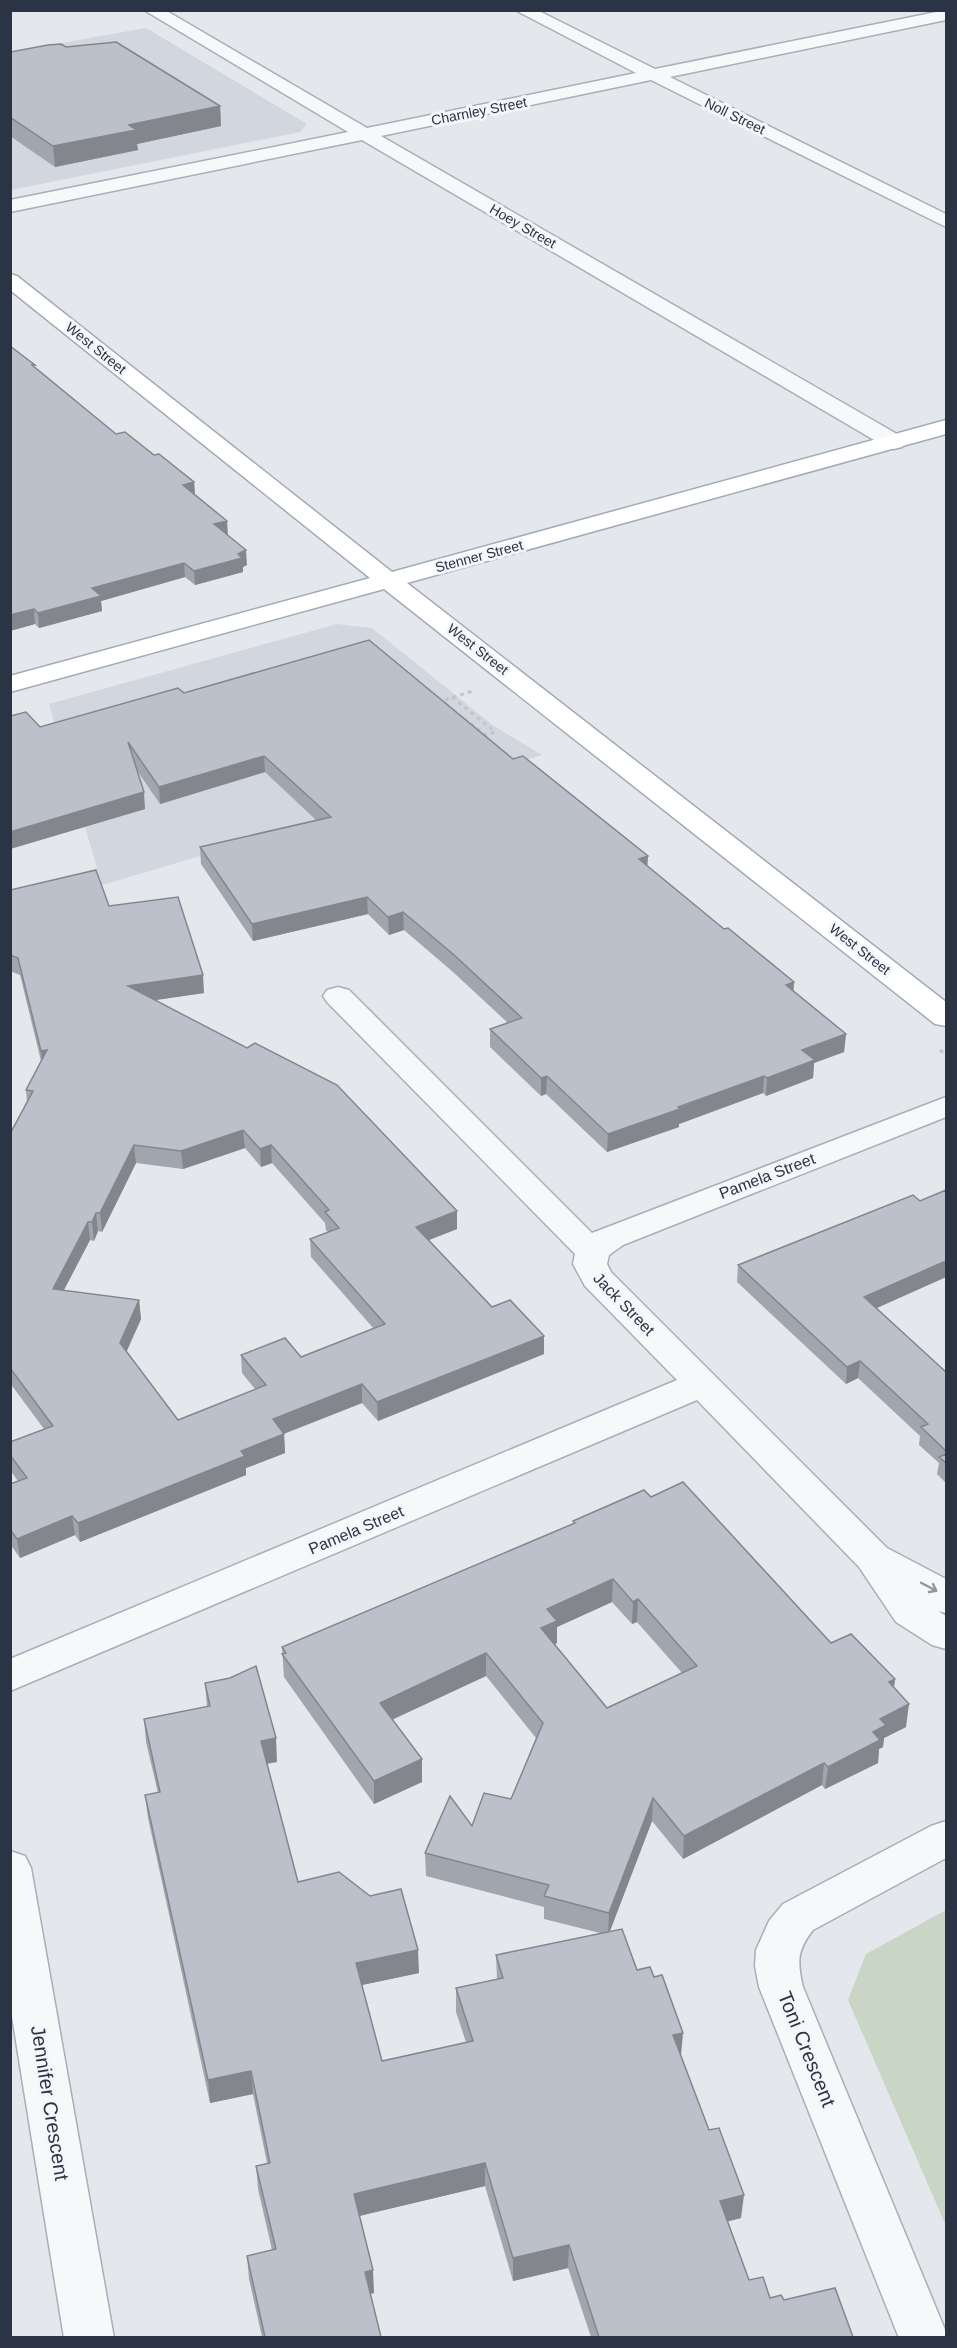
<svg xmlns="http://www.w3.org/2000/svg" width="957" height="2348" font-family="Helvetica,sans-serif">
	<rect width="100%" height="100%" fill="#e4e7ec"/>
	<path fill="#d2d6de" d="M146,28l161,96 -7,8 -289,58v-138z
		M337,624l35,4 122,98 48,29 -440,130 -53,-181z"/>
	<path fill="#c9d6c5" d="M946,1910v316l-98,-226 18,-46z"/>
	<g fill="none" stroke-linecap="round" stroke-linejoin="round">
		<defs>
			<path id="minor" d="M144,10h21l202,118 269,-55 -121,-63h22l118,59 291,-59v10l-276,57 276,137v13l-295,-147 -270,56 521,301 3,5 -3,5 -8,2 -8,-2 -524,-307 -352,72v-12l338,-68z
				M338,987l11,3 243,243 354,-136v20l-323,128 -14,10 -2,9 4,8 276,276 59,31v34l-8,-2 8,5v33l-14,-4 -36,-23 -37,-55 -162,-167 -687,291v-32l667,-279 -92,-94 -12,-22 2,-10 -248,-252 -4,-6 4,-6z
				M946,1821v37l-133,72c-16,20 -16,32 -10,57l143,345v6h-47l-140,-351 -4,-21 1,-16 13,-29 14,-17 148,-78z
				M10,1851l15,5 6,12 83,470h-50l-54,-334z"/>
			<path id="major" d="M10,274l7,2 375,296 554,-152v14l-539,149 539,419v24l-11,-2 -551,-435 -374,103v-16l360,-98 -360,-288z"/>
		</defs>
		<use href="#minor" stroke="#a9aeb7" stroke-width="3"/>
		<use href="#major" stroke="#a3abb8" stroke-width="3"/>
		<path stroke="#c2c5cb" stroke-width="3" stroke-dasharray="4 4" stroke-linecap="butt" d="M452,697l43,35 -9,3 -26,-19
			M448,706l-4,-6 29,-9
			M940,1050l6,5"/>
		<use href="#minor" fill="#f7f8fa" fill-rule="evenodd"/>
		<use href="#major" fill="#fff" fill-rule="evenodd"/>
	</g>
	<path fill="#a1a5ae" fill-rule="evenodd" d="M66,47l154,59 1,20 -84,18 1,6 -83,17 -45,-31v-84z
		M35,365v2l81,67 38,21 40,27 1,13 32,40 20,30 -4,2v5l-48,13 -10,-8 -84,24 1,10 -63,17 -4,-4 -25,7z
		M184,693l329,66 134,107 147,125 52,43 -2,18 -30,11 -1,15 -47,18 -3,-3 -84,31v3l-72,25 -61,-58 -5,2 -51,-49v-18l18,-6 -55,-51 -49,-42 -15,5 -21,-21 -115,27 -52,-77 -1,-17 116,-27 -51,-48 -105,32 -24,-35 9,40 -135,40v-133l30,11z
		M10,890l99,16 95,87 -50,7 303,229 -28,11 63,67 52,47 -166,67 -16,-18 -78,31 1,19 -39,15v7l-166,67 -5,-7 -55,23 -10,-14v-60l8,-3 -8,-11v-28l34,-13 -34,-46v-249l17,-32 -1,-12 15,-29 -21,-86 -10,-4zM245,1148l16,19 11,-4 53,60 1,7 2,2 -18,7 1,18 63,72 -73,28 -60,-2 1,18 13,16 -77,31 -52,-68 15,-33 -2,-19 -75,-10 26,-50 4,1 4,-10 4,1 34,-69 47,6z
		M946,1190v87l-69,31 69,64v111l-9,-9 2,-11 -20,-18 1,-9 -62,-58 -12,6 -109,-102 1,-17 182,-64z
		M651,1497l180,146 64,36 -1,8 12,40 -22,11 -1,9 -4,2 -1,14 -53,26 -3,-4 -139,74 -31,-38 -42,110 27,39 44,86 60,162 -13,3 21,59 21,18 14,2 69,37h-262l-23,-69 -55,13 -28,-95 -126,30 15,77 -4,1 11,43h-119l-13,-58 -2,-23 25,-6 -14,-61 -2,-23 11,-3 -14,-69 -43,9 -62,-285 -3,-23 13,-2 -12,-51 -2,-23 63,-12 -2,-24 72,79 -10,2 31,118 121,91 -57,12 20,76 84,-19 -10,-30v-24l41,-8 -1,-25 104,-22 -56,-14v-12l-118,-31 -1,-23 47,-27 39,-27 25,-61 -50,-62 -94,44 30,62 -48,22 -90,-127 -2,-30 291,-123v-3zM612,1602l20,22 5,-2 45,51 -75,35 -53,-63 3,-2v-16z"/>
	<path fill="#83868d" d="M220,106l1,20 -84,18 1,6 -83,17 -2,-21 76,-21z
		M194,482l1,14 -12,-11z
		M227,521l1,14 -14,-11z
		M246,550l1,15 -4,2v5l-48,13 -1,-14z
		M184,563l1,14 -84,24 1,10 -63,17 -1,-15 54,-25z
		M34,609l1,15 -25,7v-16z
		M264,756l1,16 -105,32 -1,-17z
		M144,792l1,17 -135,40v-17z
		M648,856l-1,17 -8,-14z
		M367,897l1,17 -115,27 -1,-17z
		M403,912l1,18 -15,5 -1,-18z
		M203,975l1,18 -75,11 -1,-18z
		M794,982l-1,18 -7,-15z
		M846,1034l-2,18 -30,11 -1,15 -47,18 1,-18 35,-28z
		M47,1050l-4,19 -2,-18z
		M547,1076l-1,18 -5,2v-18z
		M764,1076l-1,17 -84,31v3l-72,25 1,-18z
		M243,1130l2,18 -62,21 -2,-18z
		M134,1145l2,18 -34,69 -2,-19z
		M271,1145l1,18 -11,4 -1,-18z
		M457,1211v18l-41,16v-18z
		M96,1213l2,18 -4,10 -2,-19z
		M88,1222l2,18 -35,67 -2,-18z
		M946,1261v16l-83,37 1,-17z
		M139,1300l2,19 -19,43 -2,-19z
		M544,1336v18l-166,67 -1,-19z
		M860,1361l-2,17 -12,6 1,-17z
		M362,1384v19l-82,32 4,-1 1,19 -39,15v7l-166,67 -2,-19 163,-72 32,-32z
		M72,1516l3,19 -55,23 -3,-19z
		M613,1579l-1,23 -55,25v16l-17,8 1,-23 6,-19z
		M638,1599l-1,23 -5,2 1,-22z
		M486,1653v23l-106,49v-22z
		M895,1679l-3,23 -3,-20z
		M909,1704l-3,23 -22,11 -1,9 -4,2 -1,14 -53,26 3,-22 45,-35 7,-13z
		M276,1738l1,24 -15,2 -1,-23z
		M422,1759v23l-48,22v-23z
		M824,1763l-2,22 -139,74 1,-23z
		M653,1798l-1,23 -44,115 1,-23z
		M418,1950l1,23 -62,13 -1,-23z
		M683,2033l-2,23 -8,-21z
		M251,2071l2,23 -43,9 -2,-23z
		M485,2163v23l-130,31 -1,-23z
		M744,2195l-3,23 -23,6 2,-23z
		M569,2245l-1,23 -55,13v-23z
		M373,2270l1,23 -8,2 -1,-23z"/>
	<path fill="#bbc0ca" stroke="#83868d" stroke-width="1.5" fill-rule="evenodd" d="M116,42l104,64 -91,19 7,5 -83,16 -43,-29v-65l38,-7 13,-1 5,3z
		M10,346l25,19h-3l84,69 9,-2 29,23 5,-1 35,28 -11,3 44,36 -13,3 32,26 -8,4 4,4 -48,13 -10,-8 -92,25 9,8 -63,17 -4,-4 -24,6z
		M369,640l144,119 10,-3 125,100 -9,3 85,70 4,-1 66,54 -8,3 60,49 -44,16 13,10 -48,18 -3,-2 -86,31 2,2 -72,25 -61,-58 -6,2 -51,-49 32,-11 -69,-64 -50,-42 -15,5 -21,-20 -115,27 -52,-77 131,-30 -67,-61 -105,31 -31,-45 16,50 -134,40v-116l16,-4 14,15 138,-39 6,5z
		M96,870l13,36 69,-9 25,78 -75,11 119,62 8,-5 82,42 120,126 -41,16 76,80 18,-7 34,36 -167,66 -15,-18 -89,35 11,15 -43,17 4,5 -167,67 -6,-7 -55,23 -7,-10v-45l17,-6 -17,-23v-13l43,-16 -43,-58v-234l23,-43 -7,-1 21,-40 -6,1 -23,-93 -8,-3v-65zM243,1130l17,19 11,-4 58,65 -4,2 14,16 -29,11 75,85 -84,33 -16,-19 -44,17 25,30 -88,35 -58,-77 19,-43 -86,-11 35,-67h4l4,-9h4l34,-68 47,6z
		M946,1190v71l-82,36 82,75v79l-25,-24 7,-3 -68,-63 -13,6 -109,-102 175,-70 7,6z
		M946,1454v9l-7,-6z
		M683,1482l148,161 20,-9 44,45 -6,3 20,22 -29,15 6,6 -13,7 7,8 -52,27 -4,-4 -140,73 -31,-38 -44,115 -65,-17 5,-11 -124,-32 25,-57 22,30 12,-33 27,6 32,-76 -57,-70 -106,50 42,56 -48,22 -92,-127 4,-1 -4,-6 293,-124 -2,-2 71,-31 7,7zM613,1579l20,23 5,-3 59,67 -90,42 -66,-80 16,-7 -10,-12z
		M256,1666l20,72 -15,3 37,141 41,-10 31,24 31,-7 17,61 -62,13 26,98 91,-20 -17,-53 47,-10 -7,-23 126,-26 15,41 13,-3 4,10 8,-2 21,58 -10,2 36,95 10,-2 25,67 -24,6 29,79 14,-3 7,21 11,-3 3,5 51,-12 18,49h-254l-30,-92 -56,13 -28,-95 -131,31 19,76 -8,2 16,65h-116l-18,-81 29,-7 -20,-83 14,-3 -19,-92 -43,9 -63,-285 15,-3 -16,-73 66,-13 -5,-23 25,-5z"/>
	<defs><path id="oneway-shaft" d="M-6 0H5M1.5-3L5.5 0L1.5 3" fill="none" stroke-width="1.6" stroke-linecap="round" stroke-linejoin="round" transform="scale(1.5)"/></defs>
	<use stroke="#9196a0" href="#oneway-shaft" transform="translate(929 1587) rotate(28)"/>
	<g text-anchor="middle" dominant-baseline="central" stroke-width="6" stroke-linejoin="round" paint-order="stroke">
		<g font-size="14" fill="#2b3445" stroke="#f4f6f9">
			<text transform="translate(479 111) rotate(-11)">Charnley Street</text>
			<text transform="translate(735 116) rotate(26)">Noll Street</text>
			<text transform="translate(523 226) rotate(30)">Hoey Street</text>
			<text transform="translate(96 348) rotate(39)">West Street</text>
			<text transform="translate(479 556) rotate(-15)">Stenner Street</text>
			<text transform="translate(478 649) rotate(38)">West Street</text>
			<text transform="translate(860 949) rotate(38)">West Street</text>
		</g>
		<g font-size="16" fill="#2b3445" stroke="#f4f6f9">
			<text transform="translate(767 1176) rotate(-21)">Pamela Street</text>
			<text transform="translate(624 1304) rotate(46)">Jack Street</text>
			<text transform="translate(356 1530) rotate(-23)">Pamela Street</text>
		</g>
		<g font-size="20" fill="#2b3445" stroke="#f4f6f9">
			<text transform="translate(807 2049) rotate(68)">Toni Crescent</text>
			<text transform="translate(50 2103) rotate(81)">Jennifer Crescent</text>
		</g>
	</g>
	<rect width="957" height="2348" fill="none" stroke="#2b3445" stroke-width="24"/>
</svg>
